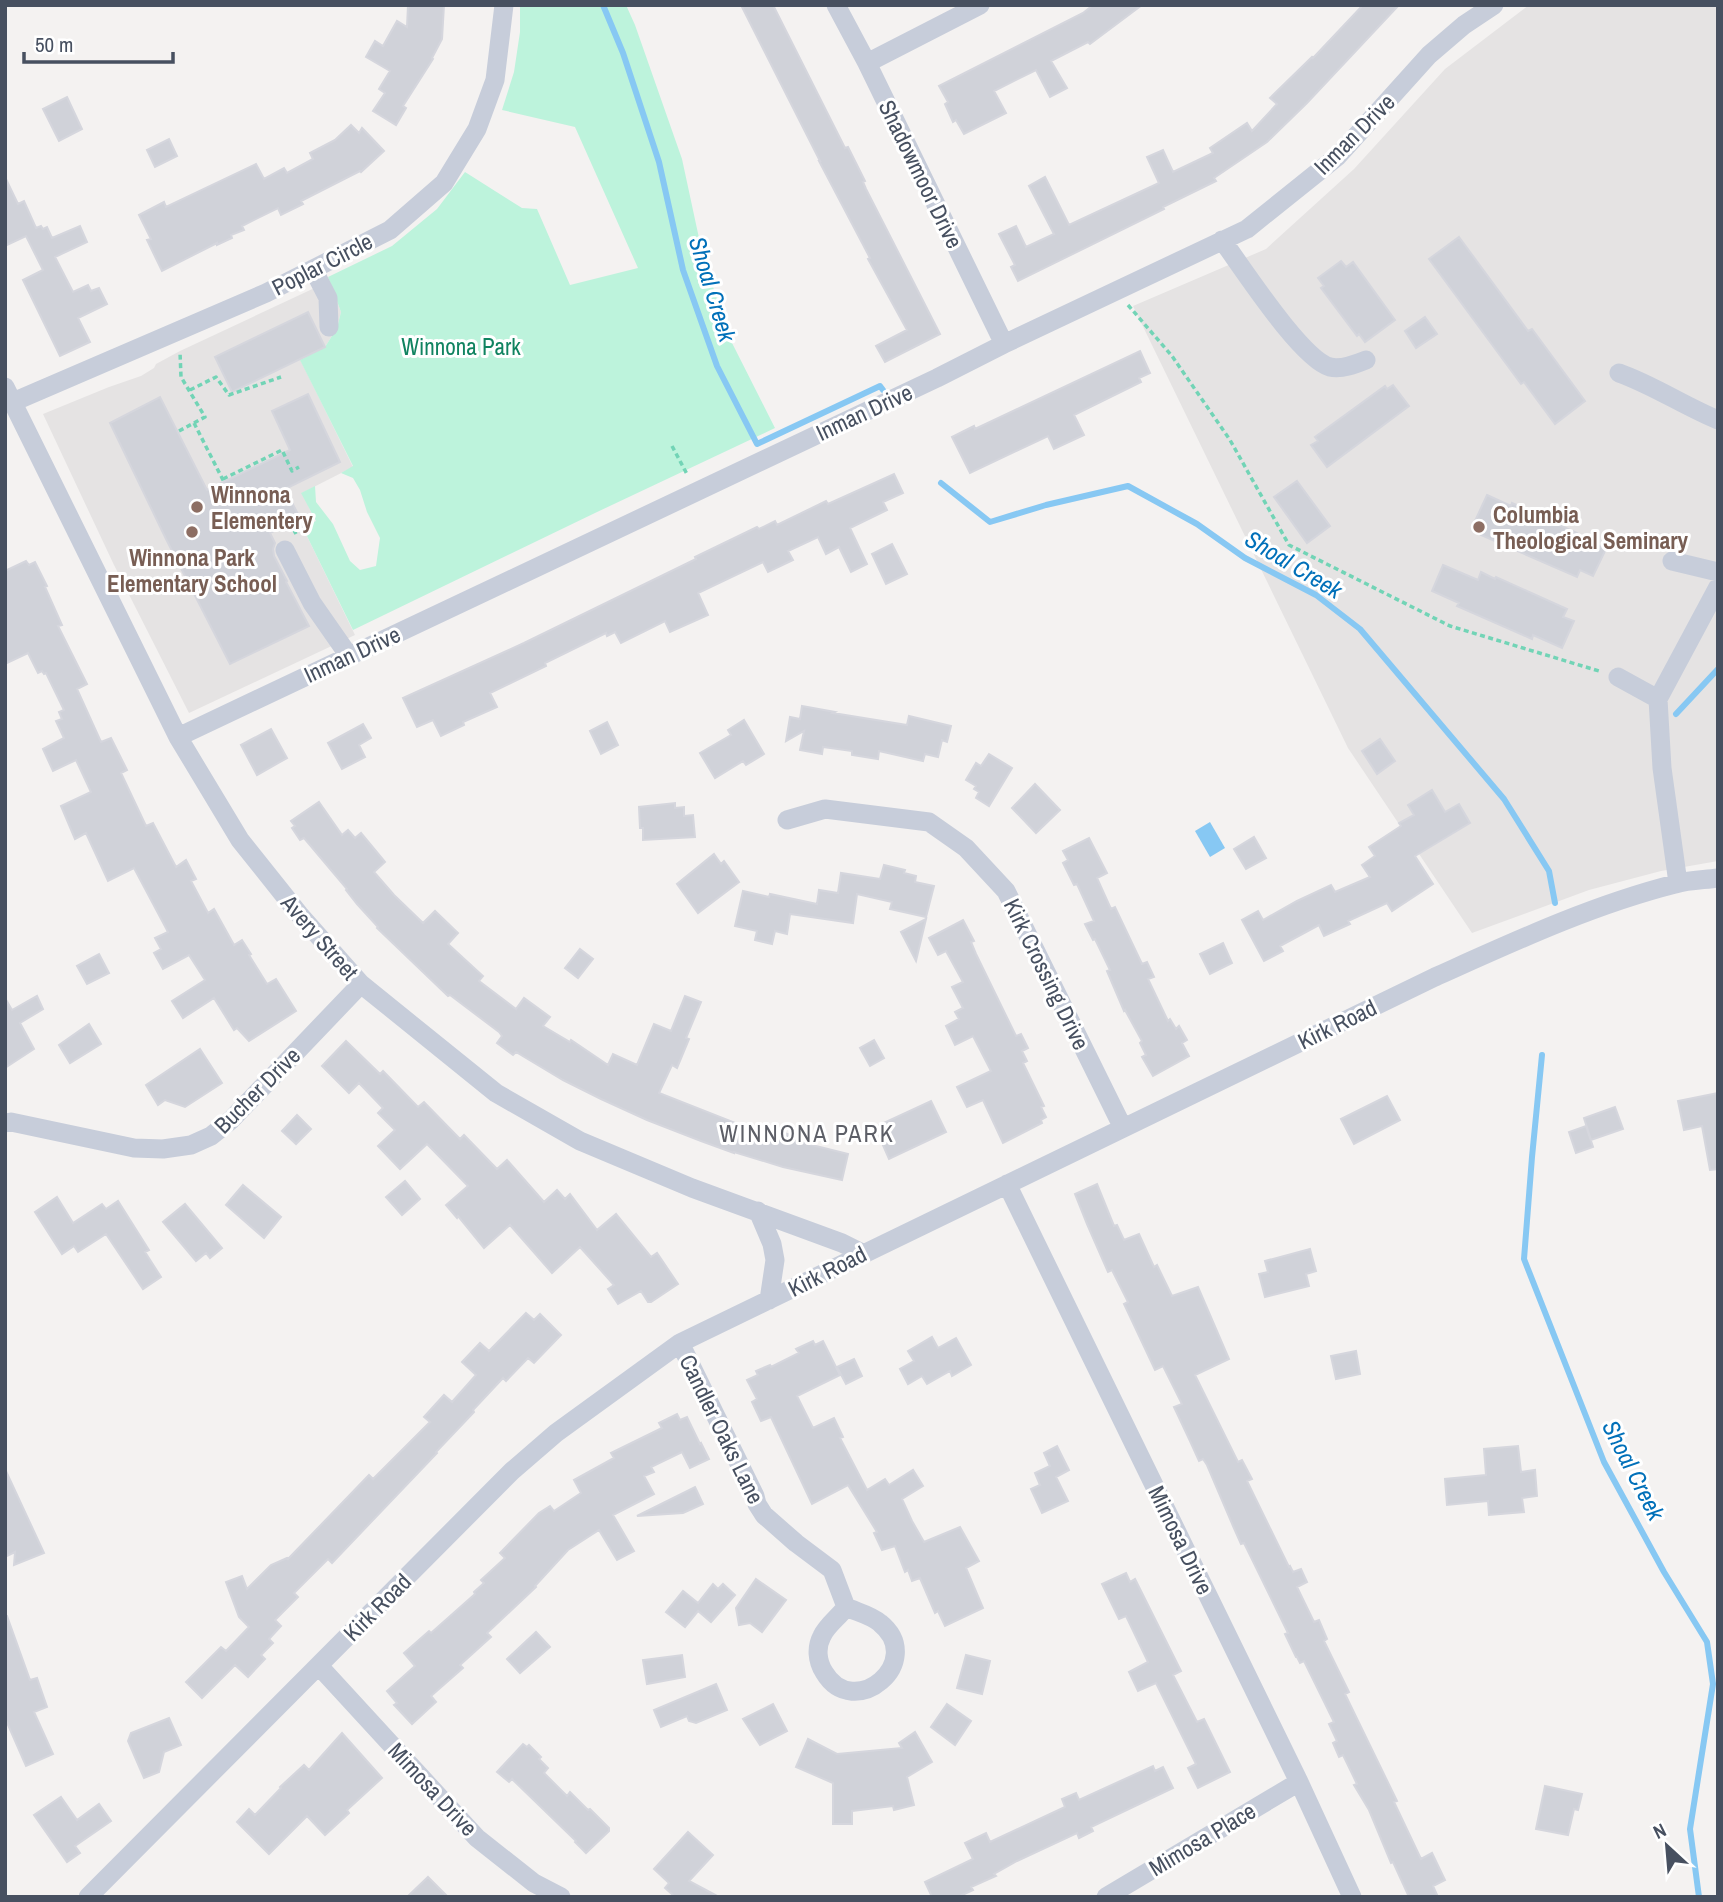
<svg xmlns="http://www.w3.org/2000/svg" width="1723" height="1902" font-family="'Archivo Narrow',sans-serif">
	<rect width="100%" height="100%" fill="#f4f2f1"/>
	<path fill="#e5e3e3" d="M1529,5h189v856l-57,10 -72,19 -117,43 -124,-185 -215,-442 133,-57 88,-80 91,-100z
		M328,277l13,35 -4,16 -12,19 -25,12 53,108 -51,26 14,29 -13,6 52,107 -166,78 -75,-148 -71,-151 66,-27 32,-11 13,-8 2,-4 24,-13 141,-66z"/>
	<path fill="#bdf3dc" d="M520,5h106l9,20 47,134 20,93 27,85 46,91 -180,85 -242,117 -50,-102 13,-7 -15,-28 14,-7 1,16 17,22 17,37 10,9 16,-4 4,-28 -13,-26 -7,-22 -7,-12 -12,-5 12,-7 -53,-106 25,-13 12,-19 4,-16 -13,-35 64,-31 45,-37 28,-37 57,36 15,1 33,76 68,-17 -63,-141 -73,-17 12,-38 6,-40z"/>
	<path fill="#87c8f3" d="M1210,822l15,26 -15,9 -15,-26z"/>
	<g fill="none" stroke-linecap="round" stroke-linejoin="round">
		<path stroke="#87c8f3" stroke-width="6" d="M603,5l20,48 36,109 24,108 34,96 40,78 123,-58 3,4
			M941,483l49,39 56,-17 82,-19 69,38 48,34 71,37 44,34 144,170 45,72 6,32
			M1676,714l42,-45
			M1542,1055l-10,102 -8,102 80,203 60,110 43,70 6,42 -23,145 9,68"/>
	</g>
	<path fill="#d0d2d9" stroke="#d5d6dd" stroke-width="2" d="M408,5h36l-2,34 -10,19 1,1 -30,47 3,2 -10,17 -23,-14 12,-18 -6,-4 11,-18 -24,-14 9,-16 8,5 14,-25 10,6z
		M741,5h32l72,143 3,-1 17,34 -2,1 3,7 74,145 -55,28 -9,-16 31,-16 -39,-71 2,-1 -51,-97h1z
		M1093,5h49l-52,39 -2,-2 -37,19 16,27 -17,9 -14,-27 -42,21 12,22 -42,21 -8,-14 -3,2 -8,-18 3,-2 -9,-16 144,-73z
		M1363,5h36l-92,98 -40,39 -53,36 2,3 -53,26 1,2 -146,72 -7,-14 4,-2 -16,-31 17,-8 10,21 28,-13 -25,-48 16,-9 24,48 90,-42 -12,-26 16,-7 10,22 40,-19 -3,-5 37,-25 5,8 25,-27 -7,-6 42,-41 1,1z
		M67,97l15,32 -23,12 -16,-32z
		M351,125l8,8 3,-5 22,23 -23,21 -1,-1 -59,30 2,3 -22,11 -3,-7 -36,18 2,4 -13,5 1,3 -15,7v-2l-55,28 -15,-31 4,-1 -12,-24 25,-13 2,5 90,-43 8,15 20,-11 3,5 26,-14 -3,-6 25,-13z
		M169,139l8,17 -22,11 -8,-17z
		M5,177l13,27 6,-3 12,27 5,-2 2,3 4,-2 5,11 28,-12 7,16 -32,15 18,35 15,-7 3,6 8,-3 8,16 -29,14 12,24 -30,14 -37,-76 20,-10 -17,-34 -21,10z
		M1459,237l69,94 4,-2 53,72 -30,23 -31,-42 -3,2 -92,-125z
		M1341,261l5,6 7,-5 42,58 -30,22 -6,-8 -2,2 -36,-48 3,-2 -6,-8z
		M308,312l17,35 -93,45 -17,-35z
		M1425,317l12,17 -21,14 -11,-17z
		M1140,351l10,22 -11,5 2,4 -67,33 10,20 -30,14 -6,-13 -78,37 -18,-36 22,-11 1,3z
		M1393,385l16,21 -82,61 -16,-22 7,-4 -3,-4 70,-51 2,3z
		M308,394l32,68 -55,27 15,29 -30,15 5,10 -2,6 1,7 13,25 -1,1 23,44 -79,38 -64,-125 -56,-116 50,-26 47,93 83,-40 -18,-39z
		M894,474l9,19 -20,9 4,8 -37,18 17,36 -16,8 -12,-25 -13,7 -8,-17 -30,14 5,9 -25,12 -5,-10 -65,31 10,22 -38,17 -5,-11 -44,22 -6,-11 -8,4 -1,-3 -61,30 1,3 -56,27 7,14 -34,15 1,3 -23,11 -8,-16 -16,7 -14,-29 121,-55 172,-84 -1,-2 62,-30 2,2 16,-8 2,4 49,-24 2,3z
		M1297,481l33,45 -23,17 -33,-46z
		M1487,495l24,11 1,-3 65,30 -1,3 30,13 -13,27 -13,-6 -3,7 -96,-42 4,-9 -10,-5z
		M892,544l15,30 -21,10 -14,-30z
		M26,561l3,4 6,-3 12,24 -2,1 17,38 -4,1 29,58 -10,5 24,53 10,-4 16,32 -6,3 25,53 7,-3 23,44 10,-7 10,19 -5,2 17,32 6,-4 20,36 8,-5 9,14 -2,1 18,29 9,-5 20,32 -47,30 -12,-13 -3,2 -20,-32 -31,20 -11,-17 33,-21 -16,-25 -26,14 -9,-16 7,-4 -6,-11 13,-6 -34,-64 -26,13 -22,-48 -11,6 -14,-33 30,-14 -15,-32 -23,11 -10,-22 21,-11 -8,-17 6,-2 -3,-7 5,-2 -18,-37 -2,1 -2,-3 -4,2 -10,-20 -23,11v-93z
		M1443,565l35,15 3,-8 14,7 1,-2 71,32 -4,8 11,4 -12,27 -29,-13 -1,4 -75,-33 2,-3 -27,-12z
		M802,706l33,6 -2,1 74,12 2,-9 42,10 -4,16 -5,-2 -4,17 -13,-3 -2,7 -44,-10 -1,8 -26,-4v-4l-29,-4 -1,7 -22,-4 4,-19 -18,10 4,-24 10,2z
		M744,720l20,34 -18,11 -3,-4 -28,17 -15,-25 31,-18 -3,-5z
		M607,722l11,23 -17,9 -11,-23z
		M363,724l8,14 -12,7 6,12 -23,12 -14,-26z
		M271,729l16,29 -30,17 -16,-30z
		M1380,739l15,22 -18,13 -15,-23z
		M989,754l23,14 -23,38 -13,-8 3,-6 -5,-3 2,-3 -10,-6 10,-17 5,3z
		M1035,784l25,26 -24,23 -24,-25z
		M1432,790l13,22 14,-8 11,19 -55,33 18,28 -41,27 -5,-8 -39,18 2,3 -26,12 -5,-11 -39,21 3,5 -19,10 -22,-41 16,-9 5,9 34,-19 34,-16 4,7 35,-15 -8,-12 13,-9 -6,-9 32,-21 -2,-3 15,-8 -6,-10z
		M319,802l23,33 6,-5 7,8 6,-5 24,29 -11,10 20,23 29,28 12,-12 23,22 -10,11 35,32 -4,5 37,28 8,-11 26,19 -7,9 27,16 1,-2 37,25 5,-11 24,11 17,-41 17,7 14,-35 16,6 -15,36 3,1 -12,29 -5,-3 -13,28 117,46 3,-8 14,5 -1,4 56,14 -6,26 -59,-13 -49,-15v1l-33,-12 -54,-21 -46,-21 -38,-19 -47,-28 -3,3 -16,-12 5,-7 -3,-4 -49,-37 -2,1 -71,-68 1,-1 -21,-23 -11,-14 1,-1 -43,-51 -4,2 -8,-12 3,-2 -4,-5z
		M675,803v5l9,-1v9l9,-1 2,22 -52,3v-12h-3l-1,-21z
		M1254,837l12,21 -20,11 -12,-20z
		M1089,838l18,35 -10,5 14,31 4,-2 27,57 5,-2 7,15 -6,2 20,42 2,-2 6,10 3,-3 8,14 -5,3 7,13 -36,20 -11,-19 4,-2 -6,-12 2,-2 -17,-31 -1,1 -17,-40 3,-1 -15,-31 -2,1 -8,-16 9,-3 -17,-37 -3,1 -11,-22 5,-3 -5,-9z
		M714,854l7,10 3,-3 15,21 -41,31 -21,-29z
		M884,865l21,5 -1,3 12,3 -1,6 19,4 -8,31 -36,-8 2,-7 -35,-8 -4,29 -63,-9 -3,20 -12,-3 -3,13 -17,-4 2,-9 -22,-5 8,-35 26,6 1,-3 47,10 2,-14 19,3 3,-20 39,6z
		M926,919l-10,42 -15,-29z
		M963,920l11,21 -3,1 5,12 40,82 5,-2 7,14 -6,3 5,10 -4,2 21,43 -3,1 5,10 -5,3 1,3 -39,20 -20,-43 -16,7 -10,-20 34,-16 -18,-35 -18,9 -9,-19 13,-7 -4,-7 8,-4 -11,-21 11,-5 -17,-31 -8,4 -9,-17z
		M1223,943l9,20 -22,11 -10,-20z
		M580,949l13,10 -15,19 -13,-10z
		M99,954l10,19 -22,11 -10,-18z
		M37,996l6,13 -23,14 14,26 -29,19v-70l7,12z
		M89,1024l12,20 -31,19 -11,-18z
		M874,1040l10,18 -14,8 -10,-18z
		M346,1041l34,33 3,-3 35,36 6,-5 36,37 4,-4 33,34 10,-9 37,42 13,-12 8,9 5,-5 27,36 19,-16 35,43 6,-4 21,31 -27,18h-3l-7,-11 -23,13 -10,-15 6,-4 -34,-38 -28,26 -42,-48 -26,23 -26,-32 -1,2 -11,-13 22,-19 -41,-42 -27,25 -22,-23 17,-16 -17,-17 5,-5 -24,-25 -10,10 -27,-27z
		M200,1049l22,34 -37,24 -20,-7 -7,5 -12,-20z
		M1718,1093v76l-8,1 -8,-44 -18,4 -6,-29z
		M1387,1096l13,24 -46,24 -13,-25z
		M931,1101l15,31 -57,27 -14,-32z
		M1615,1107l8,22 -32,11 -7,-22z
		M297,1115l14,14 -15,15 -14,-13z
		M1586,1126l7,21 -17,6 -7,-21z
		M405,1181l15,18 -18,16 -16,-18z
		M1097,1184l17,42 3,-1 7,15 15,-6 15,33 3,-2 15,31 26,-9 31,72 -34,16 43,87 4,-2 10,19 -5,2 42,86 1,-1 3,6 8,-3 6,13 -10,5 17,35 5,-2 8,19 -3,2 25,51 -4,2 52,107 -3,1 27,57 11,-6 13,27 -12,6 5,11h-29l-16,-35 -2,1 -22,-53 -15,-25 3,-1 -14,-29 -4,2 -6,-14 4,-2 -8,-17 5,-2 -30,-61 -4,2 -3,-6h-1l-11,-23 3,-1 -44,-90 -3,1 -8,-18 -26,-61 -4,-6 -4,2 -9,-20 -16,-34 8,-3 -19,-38 -8,4 -31,-66 4,-2 -16,-32 -4,2 -21,-48 -12,-30z
		M243,1185l38,32 -17,21 -38,-33z
		M57,1197l16,26 29,-19 4,5 12,-8 31,49 -4,2 16,25 -18,12 -37,-55 -28,18 -4,-6 -12,8 -27,-42z
		M185,1204l37,44 -12,10 -4,-5 -10,8 -33,-39z
		M1310,1249l6,22 -10,3 3,12 -44,11 -6,-23 9,-2 -3,-11z
		M526,1313l8,7 6,-6 21,21 -27,28 -6,-5 -22,23 -3,-3 -30,32 1,2 -38,40 1,1 -105,110 -4,-4 -34,34 4,4 -23,23 6,6 -12,13 4,4 -12,12 4,4 -17,18 -13,-12 -33,33 -16,-16 35,-35 5,4 23,-24 -10,-10 -13,-35 16,-6 5,13 24,-24 16,-7 1,1 81,-84 4,4 57,-57 -6,-5 20,-22 8,7 24,-27 -14,-13 18,-19 9,8z
		M932,1337l6,11 18,-10 15,27 -19,11 -2,-5 -23,13 -5,-8 -14,8 -8,-15 14,-8 -6,-10z
		M813,1341l2,4 8,-4 17,34 -43,21 16,32 21,-10 9,19 -3,1 27,52 18,-11 4,6 24,-15 10,16 -21,13 10,22 12,21 36,-15 19,34 -13,7 17,40 -38,18 -7,-15 -3,2 -15,-35 -8,3 -4,-11 -3,2 -10,-26 -13,4 -8,-17 3,-1 -29,-47 -36,19 -41,-87 -10,4 -9,-19 5,-3 -10,-19 11,-5 -2,-4 14,-6 1,2 28,-14 -3,-4z
		M1356,1351l4,23 -24,5 -5,-23z
		M854,1359l8,17 -16,8 -9,-17z
		M677,1414l3,6 7,-3 13,27 1,-1 8,16 -19,9 -8,-16 -31,15 3,5 -10,4 10,18 -41,21 21,36 -17,9 -18,-30 -31,20 -33,36 1,1 -49,46 4,4 -31,28 3,3 -32,28 5,6 -24,22 -18,-19 3,-2 -10,-12 28,-25 -11,-13 25,-22 2,2 44,-39 -1,-2 10,-9 -3,-3 24,-22 -5,-5 39,-40 11,-7 4,5 27,-18 -7,-13 40,-22 -3,-5 51,-25 -3,-5z
		M1057,1446l12,24 -13,7 12,24 -26,12 -11,-24 9,-4 -5,-12 15,-7 -6,-13z
		M1518,1446l3,26 14,-2 2,26 -15,2 2,14 -35,3 -1,-14 -41,4 -2,-26 41,-4 -2,-26z
		M5,1469l39,84 -30,12 1,-13 -10,5z
		M695,1487l8,17 -20,9 -46,3z
		M1126,1573l4,9 5,-3 46,92 -8,4 24,47 7,-3 26,53 -32,16 -10,-20 8,-4 -40,-81 -18,8 -9,-19 19,-10 -22,-46 -7,3 -17,-35z
		M756,1579l30,21 -24,32 -12,-9 -11,2 -3,-17z
		M713,1584l5,5 5,-5 12,11 -24,27 -13,-11 -13,16 -19,-15 17,-21 15,12z
		M5,1616h2l23,64 7,-2 10,29 -13,5 19,42 -27,12 -21,-48z
		M536,1632l14,15 -30,26 -13,-14z
		M682,1655l3,22 -38,7 -4,-24z
		M966,1655l24,6 -8,33 -25,-6z
		M716,1684l11,26 -31,13 -7,-2 -2,-5 -26,11 -7,-17z
		M773,1704l14,27 -27,14 -17,-26z
		M947,1704l24,17 -16,24 -24,-18z
		M169,1718l12,27 -17,7 -5,20 -15,6 -16,-37 3,-8z
		M915,1732l17,30 -25,15 7,28 -20,5 -1,-4 -41,5v13h-19v-41l-37,-16 12,-28 29,15 65,-6 -3,-5z
		M342,1733l40,45 -35,32 2,3 -24,22 -18,-19 -38,38 -32,-32 12,-13 6,6 26,-27 -1,-1 24,-22 5,5z
		M523,1744l4,3 2,-2 12,12 -2,2 9,9 -4,5 23,23 3,-4 18,18 2,-1 19,19v3l-23,22 -11,-11 1,-1 -64,-62 -3,3 -12,-10z
		M1153,1766l2,5 8,-4 10,21 -82,39 2,4 -14,7 -2,-5 -60,28 -23,13 2,2 -25,11 2,3 -15,7h-26l-7,-15 48,-23 -8,-16 21,-10 4,9 75,-35 -3,-8 14,-6 3,7z
		M1545,1786l37,8 -4,16 -4,-1 -6,26 -32,-6z
		M61,1797l16,23 22,-16 12,17 -36,25 5,7 -13,9 -33,-47z
		M688,1832l25,23 -24,26 30,16h-44l-10,-9 4,-5 -15,-14z
		M428,1877l20,20h-41z"/>
	<g fill="none" stroke-linecap="round" stroke-linejoin="round">
		<path stroke="#72d4b6" stroke-width="3.5" stroke-dasharray="5 3.5" stroke-linecap="butt" d="M1128,305l44,51 58,84 59,105 161,81 149,45
			M190,390l26,-13 13,18 52,-18
			M194,423l30,59
			M179,431l26,-14 -24,-40 -1,-25
			M672,446l16,30
			M223,479l59,-29 10,21 7,-4
			M290,523l6,11"/>
		<path stroke="#c7cdda" stroke-width="19" d="M836,5l31,58 137,281
			M867,63l113,-58
			M1222,240c20,27 79,119 108,127 11,3 26,-3 36,-7
			M313,269l15,29 1,29
			M1619,373c34,12 65,33 99,47
			M5,387l173,350 62,103 59,74 62,70 135,109 84,48 112,47 150,55 20,10
			M13,402l253,-109 124,-63 54,-47 33,-54 18,-49 9,-75
			M285,550l27,53 37,53
			M1672,561l46,11
			M1618,677l40,22
			M178,737l759,-359 67,-34 243,-115 91,-73 91,-101 35,-30 30,-20
			M787,820l38,-11 104,13 37,26 40,43 117,237
			M1678,883l-16,-115 -4,-69 60,-112
			M5,1123l6,-1 123,26 29,1 28,-4 20,-9 20,-16 130,-136
			M1007,1184l292,598 53,115
			M758,1211l14,33 3,16 -6,40
			M680,1343l75,153 2,8 7,11 32,28 36,27 14,37c-7,10 -19,18 -24,29 -6,11 -5,25 2,36 30,51 103,-11 56,-49 -9,-8 -23,-11 -34,-16
			M319,1666l158,172 57,45 27,14
			M88,1897l424,-426 44,-38 124,-90 755,-366c78,-35 157,-72 240,-93 14,-4 29,-4 43,-6
			M1106,1897l193,-115"/>
	</g>
	<g fill="#8d6e63" stroke="#fff" stroke-width="2.5">
		<circle cx="197" cy="507" r="7"/>
		<circle cx="1479" cy="527" r="7"/>
		<circle cx="192" cy="532" r="7"/>
	</g>
	<g text-anchor="middle" dominant-baseline="central" stroke-width="6" stroke-linejoin="round" paint-order="stroke">
		<g font-size="23" fill="#475060" stroke="#fff">
			<text transform="translate(1354 134) rotate(-45)">Inman Drive</text>
			<text transform="translate(921 174) rotate(64)">Shadowmoor Drive</text>
			<text transform="translate(322 264) rotate(-27)">Poplar Circle</text>
			<text transform="translate(864 412) rotate(-25)">Inman Drive</text>
			<text transform="translate(352 654) rotate(-25)">Inman Drive</text>
			<text transform="translate(320 937) rotate(49)">Avery Street</text>
			<text transform="translate(1047 974) rotate(64)">Kirk Crossing Drive</text>
			<text transform="translate(1337 1024) rotate(-26)">Kirk Road</text>
			<text transform="translate(257 1090) rotate(-45)">Bucher Drive</text>
			<text transform="translate(827 1271) rotate(-27)">Kirk Road</text>
			<text transform="translate(722 1429) rotate(64)">Candler Oaks Lane</text>
			<text transform="translate(1181 1540) rotate(64)">Mimosa Drive</text>
			<text transform="translate(377 1607) rotate(-45)">Kirk Road</text>
			<text transform="translate(433 1789) rotate(47)">Mimosa Drive</text>
			<text transform="translate(1202 1839) rotate(-31)">Mimosa Place</text>
		</g>
		<g font-size="23" fill="#108360" stroke="#fff">
			<text x="461" y="346">Winnona Park</text>
		</g>
		<g font-size="23" font-weight="bold" fill="#785e54" stroke="#fff" text-anchor="start">
			<text x="211" y="494">Winnona<tspan x="211" dy="26">Elementery</tspan></text>
			<text x="1493" y="514">Columbia<tspan x="1493" dy="26">Theological Seminary</tspan></text>
			<text x="192" y="557" text-anchor="middle">Winnona Park<tspan x="192" dy="26">Elementary School</tspan></text>
		</g>
		<g font-size="24" font-style="italic" fill="#0170b9" stroke="#fff">
			<text transform="translate(713 289) rotate(73)">Shoal Creek</text>
			<text transform="translate(1294 564) rotate(31)">Shoal Creek</text>
			<text transform="translate(1634 1470) rotate(63)">Shoal Creek</text>
		</g>
		<g font-size="24" letter-spacing="2" fill="#5d5f67" stroke="#fff">
			<text x="807" y="1133">WINNONA PARK</text>
		</g>
	</g>
	<rect width="1723" height="1902" fill="none" stroke="#475060" stroke-width="14"/>
	<g transform="translate(1667 1846) rotate(334)" stroke="#ffffff" stroke-width="5" paint-order="stroke">
	<path d="M0-5L12 26L0 18L-12 26Z" fill="#475060"/>
	<text y="-10" font-size="19" font-weight="bold" text-anchor="middle" fill="#475060">N</text>
	</g>
	<path d="M24 52v10h149v-10" fill="none" stroke="#475060" stroke-width="3.5"/>
	<text x="35" y="52" font-size="21" fill="#475060" stroke="#ffffff" stroke-width="5" paint-order="stroke">50 m</text>
</svg>
